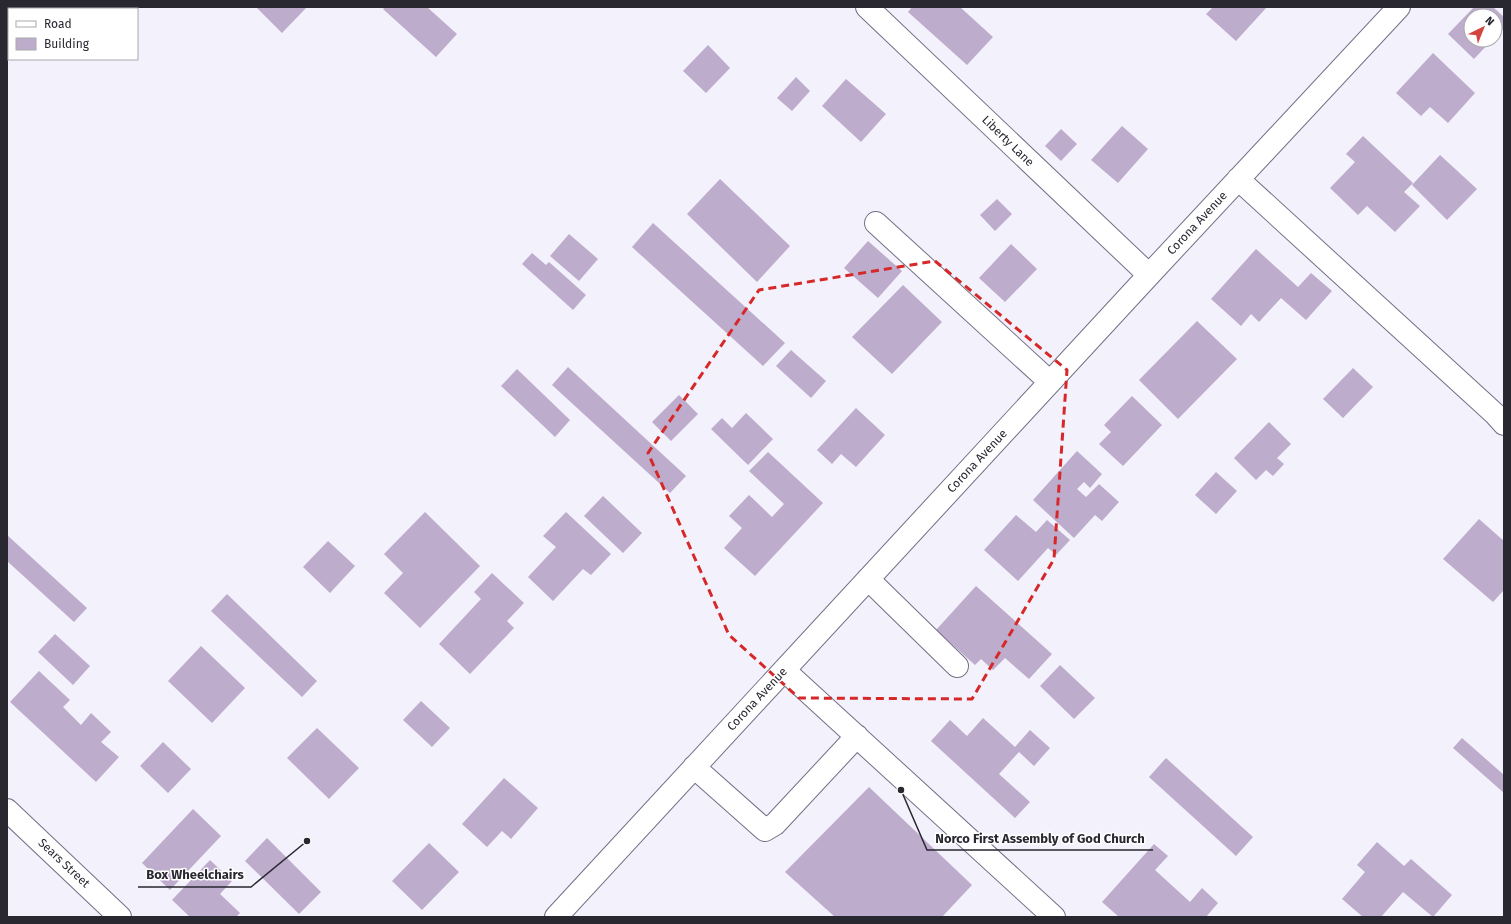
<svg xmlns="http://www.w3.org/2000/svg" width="1511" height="924" font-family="'Fira Sans',sans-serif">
	<rect width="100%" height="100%" fill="#f3f1fb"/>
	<path fill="#beaccc" d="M13,7h42l2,2h-42z
		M256,7h51l-25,26z
		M385,7h42l30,27 -21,23 -53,-48z
		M912,7h48l33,30 -26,28 -59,-53z
		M1213,7h54l-31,34 -30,-27z
		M1474,7h19l11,10v11l-9,9v-21h-24v24h21l-18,19 -26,-25z
		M708,45l22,23 -24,25 -23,-22z
		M1433,53l42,40 -27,30 -18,-16 -9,9 -25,-23z
		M796,77l14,14 -18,20 -15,-13z
		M846,79l40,35 -25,28 -39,-36z
		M1122,126l26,23 -30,34 -27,-23z
		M1061,129l16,15 -16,17 -16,-15z
		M1363,136l50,47 -9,9 16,14 -25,26 -28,-26 -9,9 -28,-27 25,-26 -9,-8z
		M1440,155l37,34 -30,31 -35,-35z
		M720,179l70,67 -33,36 -70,-68z
		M997,199l15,15 -17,17 -15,-16z
		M653,223l132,120 -22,23 -131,-119z
		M569,234l29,25 -19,22 -29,-25z
		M868,241l34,30 -24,27 -34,-30z
		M1011,244l26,25 -32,33 -26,-24z
		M1256,249l42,38 13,-14 21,18 -26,29 -25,-22 -22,24 -8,-8 -10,12 -30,-27z
		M532,253l14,12 3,-3 37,33 -13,15 -51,-46z
		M903,285l39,37 -50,52 -40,-37z
		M1197,321l40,38 -59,60 -39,-39z
		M791,350l35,31 -15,17 -35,-32z
		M568,367l118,109 -16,17 -118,-108z
		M1353,368l20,19 -30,31 -20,-19z
		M517,369l53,51 -15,17 -54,-51z
		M679,395l19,19 -27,27 -19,-19z
		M1132,396l30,29 -39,41 -24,-22 12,-12 -7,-7z
		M856,408l29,27 -29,32 -15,-13 -9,10 -15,-14z
		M746,413l27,26 -25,26 -37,-36 11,-11 10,10z
		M1269,422l22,22 -14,14 7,6 -11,12 -7,-6 -10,10 -22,-22z
		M1077,451l25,23 -12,14 -6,-6 -7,7 9,8 13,-13 20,18 -17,19 -7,-6 -21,23 -41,-38z
		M768,452l55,51 -68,73 -31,-28 18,-20 -13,-12 20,-21 23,22 12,-13 -35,-33z
		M1216,472l21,19 -21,23 -21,-19z
		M603,496l39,37 -19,20 -39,-37z
		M425,512l55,54 -60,62 -36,-35 19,-20 -19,-19z
		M566,512l45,42 -20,21 -8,-6 -30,32 -25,-24 28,-30 -13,-11z
		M1016,515l20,17 11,-12 23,20 -14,15 -8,-7 -30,33 -34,-31z
		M1479,519l25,22v49l-11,12 -50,-43z
		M7,535l80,73 -13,14 -67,-61z
		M328,541l27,25 -25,27 -27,-26z
		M492,573l32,30 -17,18 7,7 -44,46 -31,-30 42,-45 -7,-7z
		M976,586l76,68 -23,25 -24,-21 -12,12 -12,-11 -6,6 -39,-35z
		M227,594l90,87 -15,16 -91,-86z
		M55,634l35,32 -17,19 -35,-33z
		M201,646l44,42 -33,35 -44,-42z
		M1060,665l35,33 -21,21 -34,-33z
		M39,671l31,29 -7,7 18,18 10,-12 20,19 -10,10 18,15 -23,25 -86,-80z
		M421,701l29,27 -18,19 -29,-27z
		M983,718l32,29 15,-17 20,18 -16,18 -15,-14 -20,22 31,28 -15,16 -84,-77 19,-21 17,16z
		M317,728l42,40 -30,31 -42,-41z
		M1462,738l42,37v18l-51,-45z
		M163,742l28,27 -23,24 -28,-27z
		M1166,758l87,79 -17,19 -87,-79z
		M504,778l34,30 -27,31 -9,-8 -15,16 -25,-23z
		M869,787l103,98 -30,32h-107l-50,-45z
		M193,809l28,27 -51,54 -28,-27z
		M267,838l54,54 -22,22 -54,-53z
		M1377,842l27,24 7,-7 41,36 -19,22 -30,-25 -22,25h-18l-21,-18 23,-27 -8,-7z
		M429,843l30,29 -37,38 -30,-29z
		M1154,844l14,12 -13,14 35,32 12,-14 16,15 -12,14h-87l-17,-15z
		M210,860l22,21 -12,13 20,19 -4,4h-46l-18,-17z"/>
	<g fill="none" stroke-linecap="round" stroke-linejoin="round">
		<defs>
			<path id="minor" d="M867,7l282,268
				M1238,179l257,235 9,10
				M876,223l174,159
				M868,579l89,87
				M784,670l270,247
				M694,767l71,63 10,-6 82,-88
				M7,810l113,107
				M556,917l593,-642 250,-268"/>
		</defs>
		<use href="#minor" stroke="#746f85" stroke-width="24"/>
		<use href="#minor" stroke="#fff" stroke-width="22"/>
	</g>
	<path fill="none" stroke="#d62828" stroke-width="3" stroke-dasharray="8 5" stroke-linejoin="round" d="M935,261l132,109 -13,189 -82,140 -173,-1 -70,-63 -81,-182 111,-163z"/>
	<g text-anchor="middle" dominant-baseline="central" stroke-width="3" stroke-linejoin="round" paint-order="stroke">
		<g font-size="12" fill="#292730" stroke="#fff">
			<text transform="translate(1008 141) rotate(44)">Liberty Lane</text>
			<text transform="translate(1197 223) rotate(-47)">Corona Avenue</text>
			<text transform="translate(977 461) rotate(-47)">Corona Avenue</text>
			<text transform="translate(757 699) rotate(-47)">Corona Avenue</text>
			<text transform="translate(64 863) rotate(43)">Sears Street</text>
		</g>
	</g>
	<path fill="none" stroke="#292730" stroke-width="1.5" d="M901 790L927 850H1153M307 841L251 887H138"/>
	<g fill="#292730" stroke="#fff" stroke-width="1.5">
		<circle cx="901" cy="790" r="4"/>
		<circle cx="307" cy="841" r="4"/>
	</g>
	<g font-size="13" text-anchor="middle" font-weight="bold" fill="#292730" stroke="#fff" stroke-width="3" stroke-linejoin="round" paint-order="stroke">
		<text x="1040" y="843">Norco First Assembly of God Church</text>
		<text x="195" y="879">Box Wheelchairs</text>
	</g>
	<rect width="1511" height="924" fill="none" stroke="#292730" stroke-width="16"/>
	<rect x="8" y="8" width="130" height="52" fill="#ffffff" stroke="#a9a9ac"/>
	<rect x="16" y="21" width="20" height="6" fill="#ffffff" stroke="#a9a9ac"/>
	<text x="44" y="28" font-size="12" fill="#292730">Road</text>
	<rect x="16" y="38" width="20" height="12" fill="#beaccc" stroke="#a9a9ac"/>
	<text x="44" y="48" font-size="12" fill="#292730">Building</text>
	<g transform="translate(1483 28) rotate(43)"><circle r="19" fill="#ffffff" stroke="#a9a9ac"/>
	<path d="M0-3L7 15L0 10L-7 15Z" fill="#d3453e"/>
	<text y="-6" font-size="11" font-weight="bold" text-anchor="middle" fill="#292730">N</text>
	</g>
</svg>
